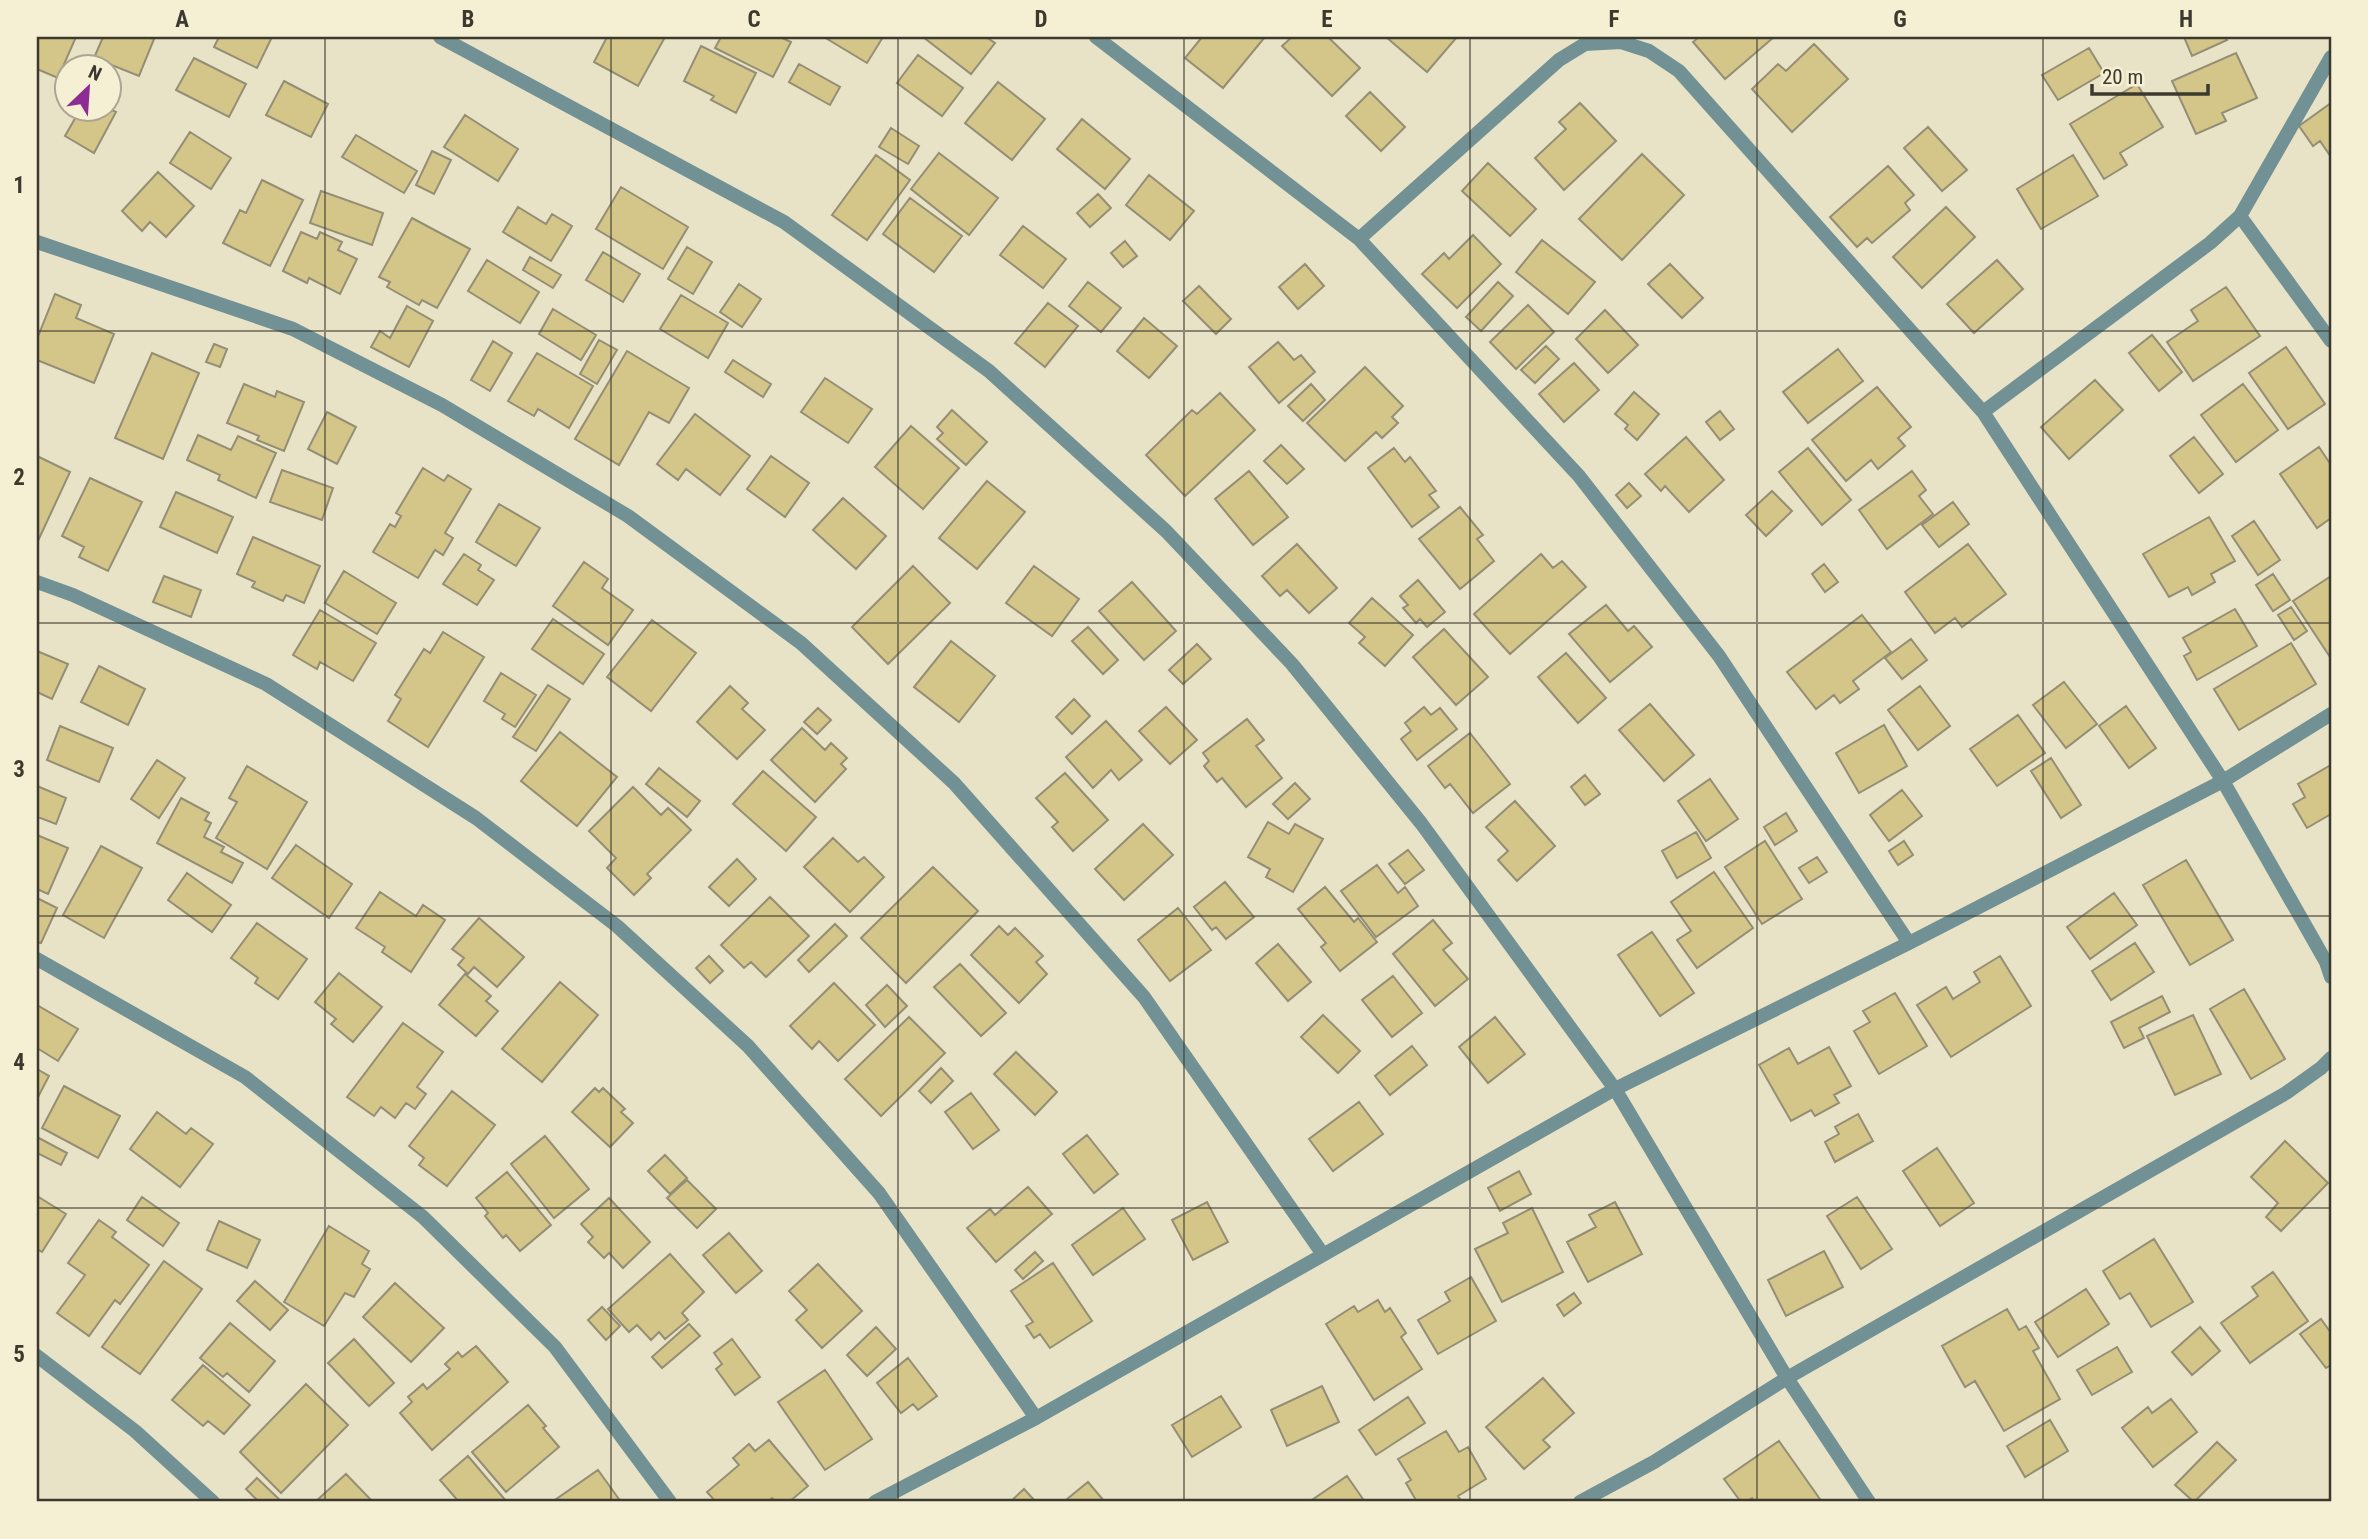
<svg xmlns="http://www.w3.org/2000/svg" width="2368" height="1539" font-family="'Roboto Condensed',sans-serif">
	<rect width="100%" height="100%" fill="#e8e2c6"/>
	<path fill="#d4c589" stroke="#948e75" stroke-width="2" d="M37,37h39l-18,41 -21,-9z
		M103,37h45l6,2 -15,37 -45,-18z
		M219,37h53l-15,31 -43,-21z
		M607,37h58l-27,49 -44,-24z
		M721,37h59l11,5 -18,35 -58,-29z
		M824,37h59l-16,26z
		M923,37h63l9,6 -24,31z
		M1202,37h63l-42,51 -38,-30z
		M1292,37h36l32,31 -28,28 -50,-50z
		M1386,37h71l-30,35z
		M1699,37h75l-49,42 -32,-37z
		M2184,37h41l2,3 -35,16z
		M1814,44l34,35 -56,53 -40,-43 26,-25 8,7z
		M701,46l55,27 -20,40 -25,-13 3,-4 -30,-15z
		M2089,48l15,25 -46,27 -16,-25z
		M2236,53l21,45 -35,15 4,8 -30,13 -24,-53z
		M918,55l45,33 -21,28 -45,-33z
		M194,58l52,26 -17,33 -53,-27z
		M799,64l41,23 -10,18 -41,-23z
		M284,81l44,23 -17,33 -45,-22z
		M998,82l47,37 -33,41 -47,-37z
		M2137,84l26,43 -43,26 7,12 -23,14 -34,-55z
		M1370,92l35,35 -24,24 -35,-35z
		M1580,103l36,38 -52,49 -29,-32 31,-29 -7,-7z
		M2331,103v54l-11,-16 -7,5 -14,-20z
		M81,108h27l8,4 -22,41 -29,-17z
		M465,115l53,34 -20,32 -54,-34z
		M1082,119l48,40 -25,30 -48,-40z
		M1928,127l39,43 -25,21 -38,-43z
		M891,128l28,18 -11,18 -29,-17z
		M190,132l41,26 -20,31 -41,-26z
		M356,135l61,36 -13,22 -62,-36z
		M432,151l19,9 -17,34 -18,-9z
		M939,153l59,45 -29,37 -58,-46z
		M1642,154l42,41 -62,65 -43,-41z
		M876,155l34,25 -43,60 -35,-25z
		M2073,155l25,41 -57,33 -24,-40z
		M1488,163l48,46 -26,27 -48,-45z
		M1888,166l26,29 -9,8 5,7 -38,33 -5,-5 -10,9 -27,-30z
		M158,172l36,34 -28,31 -16,-15 -8,9 -20,-20z
		M1149,175l45,36 -24,29 -44,-35z
		M262,180l41,20 -33,66 -47,-23 17,-33 6,3z
		M621,187l67,40 -25,42 -67,-40z
		M321,191l62,22 -11,32 -62,-22z
		M1098,194l13,14 -21,19 -13,-14z
		M910,198l52,38 -28,36 -51,-38z
		M518,207l28,17 6,-10 20,12 -21,35 -48,-29z
		M1946,207l29,30 -53,51 -29,-31z
		M412,218l58,31 -33,59 -15,-8 -3,5 -32,-18 3,-5 -11,-5z
		M1023,226l43,33 -23,29 -43,-33z
		M301,232l16,7 3,-7 22,10 -4,8 19,9 -17,35 -31,-16 -2,5 -24,-12z
		M1473,235l28,29 -44,44 -35,-34 22,-21 5,6z
		M1542,240l53,42 -27,32 -52,-42z
		M1125,241l12,15 -14,11 -12,-14z
		M687,247l25,15 -19,32 -25,-15z
		M603,252l37,22 -17,28 -37,-22z
		M530,257l31,18 -8,13 -30,-18z
		M487,260l52,32 -19,31 -52,-32z
		M1997,260l26,29 -49,44 -27,-29z
		M1305,264l19,22 -26,23 -19,-22z
		M1670,264l33,34 -21,20 -34,-34z
		M1088,282l33,26 -20,24 -32,-26z
		M1498,282l15,14 -32,35 -15,-14z
		M739,284l22,15 -19,28 -22,-15z
		M1199,286l32,33 -15,15 -33,-33z
		M2226,287l34,49 -67,45 -26,-39 31,-21 -7,-11z
		M55,294l26,11 -5,13 38,16 -20,49 -57,-23v-21z
		M681,295l47,28 -20,35 -48,-29z
		M1048,303l30,23 -33,41 -30,-24z
		M1528,305l26,27 -38,37 -26,-27z
		M407,306l26,15 -24,46 -38,-20 9,-16 10,7z
		M553,309l43,26 -15,25 -42,-26z
		M1605,310l33,35 -30,28 -32,-34z
		M1144,318l33,28 -28,32 -32,-27z
		M2152,335l30,37 -23,19 -30,-38z
		M599,340l18,10 -20,34 -17,-10z
		M493,341l19,12 -22,38 -19,-11z
		M1278,342l16,18 7,-5 14,17 -36,31 -30,-36z
		M214,344l13,5 -7,18 -14,-5z
		M1546,346l13,13 -24,24 -14,-13z
		M2286,347l39,57 -37,25 -39,-56z
		M1838,349l25,32 -55,42 -25,-31z
		M627,351l62,37 -20,35 -20,-11 -30,53 -44,-26z
		M152,353l47,20 -36,86 -48,-21z
		M537,353l56,33 -24,42 -31,-19 -4,7 -26,-15z
		M733,360l38,24 -8,13 -38,-25z
		M1574,363l25,27 -35,32 -25,-28z
		M1365,367l38,39 -11,11 6,6 -16,15 -6,-6 -31,29 -38,-38z
		M825,378l47,31 -24,34 -47,-31z
		M2095,380l28,30 -54,49 -28,-32z
		M244,384l31,13 2,-6 27,11 -20,49 -27,-11 2,-4 -32,-13z
		M1311,384l14,16 -22,21 -15,-15z
		M2243,384l35,46 -42,32 -35,-47z
		M1877,387l34,40 -13,11 7,8 -27,23 -7,-9 -25,21 -34,-41z
		M1634,392l25,22 -22,26 -12,-11 3,-4 -13,-11z
		M1220,393l35,37 -70,66 -39,-41 46,-45 5,4z
		M952,410l35,32 -21,23 -29,-26 6,-6 -6,-6z
		M1720,411l14,18 -14,11 -14,-18z
		M327,412l29,15 -19,37 -29,-15z
		M695,414l55,42 -30,39 -34,-26 -8,11 -21,-16z
		M911,426l48,42 -36,41 -48,-42z
		M198,435l33,15 7,-14 38,17 -20,45 -38,-18 2,-5 -33,-15z
		M1686,437l38,43 -35,32 -24,-26 -4,5 -16,-17z
		M2194,437l29,37 -24,19 -29,-37z
		M1281,445l23,24 -17,15 -23,-23z
		M2319,447l12,18v53l-14,10 -37,-54z
		M1394,448l11,14 5,-5 26,34 -7,4 10,12 -27,20 -44,-59z
		M1808,448l43,52 -29,25 -43,-53z
		M37,456l33,16 -33,71z
		M771,456l38,27 -24,34 -38,-28z
		M423,468l21,13 4,-6 23,14 -26,44 8,5 -10,17 -8,-5 -17,28 -45,-26 17,-28 5,3 6,-11 -5,-3z
		M282,470l51,18 -11,32 -52,-18z
		M1249,471l39,46 -35,28 -38,-46z
		M1912,471l14,19 -7,6 14,18 -46,35 -28,-39z
		M90,478l52,24 -34,69 -29,-14 5,-10 -22,-11z
		M987,481l38,31 -48,57 -38,-31z
		M1629,483l12,13 -14,12 -11,-13z
		M1772,491l20,20 -26,25 -20,-21z
		M176,492l57,25 -16,36 -57,-26z
		M843,498l43,38 -30,33 -43,-39z
		M1953,502l16,22 -30,23 -17,-22z
		M499,504l41,24 -24,38 -40,-24z
		M1460,507l23,28 -6,4 17,22 -34,28 -41,-50z
		M2209,517l26,44 -24,13 4,8 -23,13 -4,-8 -19,10 -26,-43z
		M2254,521l26,39 -22,15 -26,-39z
		M253,537l67,29 -16,37 -18,-8 -3,6 -31,-14 3,-5 -18,-8z
		M1297,544l40,44 -28,25 -22,-23 -7,6 -18,-20z
		M1968,544l38,50 -44,33 -7,-9 -20,15 -30,-41z
		M464,554l17,11 -3,5 16,10 -17,25 -34,-21z
		M1541,554l12,14 9,-7 24,26 -76,67 -36,-40z
		M584,562l24,17 -6,9 31,22 -25,35 -55,-39z
		M1824,564l14,18 -13,10 -13,-18z
		M913,566l37,37 -62,61 -36,-37z
		M1034,566l45,33 -27,37 -46,-33z
		M344,571l52,32 -19,31 -52,-31z
		M2273,574l17,26 -17,11 -17,-26z
		M164,576l37,14 -10,27 -38,-15z
		M2331,576v80l-1,1 -37,-56z
		M1418,580l27,32 -18,15 -7,-8 -4,4 -13,-15 5,-3 -8,-9z
		M1132,582l44,49 -32,29 -45,-49z
		M1372,598l41,37 -28,31 -26,-23 6,-6 -16,-14z
		M1606,605l22,26 6,-5 18,21 -42,35 -41,-48z
		M2291,607l16,24 -13,9 -16,-25z
		M2235,609l22,37 -60,34 -13,-24 7,-4 -8,-14z
		M320,610l56,33 -23,38 -33,-19 -3,7 -24,-14z
		M1862,615l29,37 -38,29 6,8 -19,14 -6,-8 -18,14 -29,-37z
		M553,619l51,35 -21,30 -51,-35z
		M652,620l44,33 -45,58 -44,-34z
		M1088,627l30,33 -15,14 -31,-33z
		M1444,629l44,48 -32,28 -43,-48z
		M443,632l41,25 -56,90 -40,-26 13,-22 -6,-4 29,-46 6,4z
		M1911,639l16,21 -25,19 -17,-21z
		M951,641l44,35 -36,46 -45,-35z
		M2291,643l25,41 -77,46 -25,-41z
		M1197,644l14,15 -28,25 -14,-14z
		M37,651l31,13 -16,35 -15,-7z
		M1566,653l40,45 -28,25 -40,-46z
		M99,666l46,23 -17,36 -47,-23z
		M501,673l35,22 -21,32 -13,-8 3,-5 -21,-13z
		M2064,682l33,42 -31,24 -33,-43z
		M548,685l22,14 -34,52 -23,-14z
		M730,686l18,17 -6,6 23,21 -28,29 -40,-37z
		M1920,686l30,40 -32,24 -30,-40z
		M1074,699l16,17 -18,18 -16,-17z
		M1650,704l44,51 -30,26 -45,-51z
		M2126,706l30,42 -27,20 -30,-42z
		M1166,707l31,33 -27,24 -31,-33z
		M1424,707l7,8 9,-7 17,21 -40,31 -16,-21 10,-8 -6,-8z
		M818,708l13,12 -14,14 -13,-12z
		M2018,715l27,38 -48,33 -27,-37z
		M1247,719l17,21 -8,6 26,32 -36,29 -24,-29 -5,4 -13,-16 5,-5 -6,-8z
		M1106,721l36,39 -23,20 -8,-10 -18,18 -27,-31z
		M1884,725l23,41 -48,27 -23,-40z
		M60,726l53,22 -14,34 -52,-22z
		M802,728l23,22 6,-7 16,15 -6,6 5,5 -31,33 -44,-42z
		M560,732l57,45 -40,49 -56,-45z
		M1470,733l40,51 -37,29 -23,-29 -5,4 -17,-22z
		M2051,758l30,47 -20,13 -30,-47z
		M157,760l28,18 -26,40 -28,-19z
		M2331,765v49l-24,14 -14,-24 12,-7 -7,-13z
		M247,766l60,36 -40,67 -51,-31 21,-36 -8,-4z
		M659,768l41,33 -13,16 -41,-33z
		M763,771l53,46 -30,34 -53,-47z
		M1065,773l43,47 -35,31 -21,-24 6,-5 -22,-24z
		M1585,775l15,19 -15,11 -14,-18z
		M1710,779l28,40 -32,22 -28,-40z
		M1295,783l15,16 -22,20 -15,-15z
		M37,786l29,12 -10,26 -18,-7 -1,4z
		M633,787l28,28 7,-7 23,22 -44,44 4,4 -17,17 -27,-27 9,-10 -27,-27z
		M1902,790l20,26 -33,25 -19,-26z
		M181,798l28,15 -4,7 6,3 -7,14 20,10 -3,5 22,11 -11,20 -75,-40z
		M1515,801l40,45 -38,35 -19,-21 10,-9 -22,-24z
		M1786,813l11,18 -22,14 -11,-18z
		M1268,822l21,12 6,-10 28,15 -30,53 -27,-15 4,-8 -22,-12z
		M1143,824l30,31 -49,45 -29,-31z
		M1696,832l15,26 -34,20 -15,-27z
		M37,835l31,13 -20,46 -11,-5z
		M833,838l25,24 6,-5 20,20 -34,35 -46,-45z
		M1765,841l37,58 -40,25 -37,-57z
		M1904,841l9,14 -15,10 -9,-14z
		M296,845l56,39 -23,34 -57,-40z
		M101,846l41,22 -38,70 -41,-23z
		M1408,850l16,20 -19,14 -16,-20z
		M1817,857l10,15 -18,11 -10,-15z
		M737,859l19,20 -27,27 -20,-19z
		M2186,860l47,80 -43,25 -47,-80z
		M1377,865l21,28 7,-6 13,19 -42,31 -35,-46z
		M933,867l45,44 -72,72 -45,-45z
		M1714,872l39,56 -56,40 -20,-28 14,-9 -20,-29z
		M187,873l44,32 -19,27 -44,-32z
		M1225,882l29,35 -28,22 -10,-12 -4,3 -18,-23z
		M1325,887l29,35 4,-4 19,24 -37,29 -19,-24 5,-4 -28,-34z
		M380,892l36,24 7,-11 22,15 -34,52 -29,-20 3,-5 -29,-19z
		M2114,893l23,32 -47,34 -23,-32z
		M770,897l39,39 -43,41 -15,-15 -7,6 -23,-23z
		M37,898l20,10 -16,35 -4,-1z
		M1178,908l33,42 -41,31 -32,-41z
		M479,918l45,39 -27,30 -23,-20 -6,7 -10,-9 6,-7 -12,-9z
		M1433,920l19,23 -9,7 25,29 -33,27 -42,-52z
		M257,923l50,36 -29,40 -23,-16 3,-5 -27,-20z
		M835,924l12,12 -38,36 -11,-12z
		M999,926l9,9 7,-7 28,28 -7,6 11,12 -28,29 -48,-48z
		M1652,932l42,61 -34,23 -42,-61z
		M2135,943l19,29 -43,28 -19,-29z
		M1278,944l33,38 -23,19 -32,-38z
		M709,956l14,15 -13,12 -14,-15z
		M2000,956l31,50 -80,51 -34,-52 29,-18 7,12 27,-17 -6,-10z
		M960,964l46,49 -25,23 -47,-49z
		M339,973l43,34 -29,35 -22,-18 5,-5 -21,-17z
		M465,974l26,22 -5,5 12,10 -22,25 -37,-31z
		M1393,976l29,37 -30,24 -30,-37z
		M560,982l38,33 -56,67 -40,-33z
		M834,983l41,42 -37,36 -19,-20 -7,8 -22,-23z
		M887,985l20,21 -22,21 -19,-22z
		M2244,989l41,70 -34,20 -41,-70z
		M1895,993l32,53 -48,28 -25,-43 16,-9 -7,-11z
		M2162,996l8,16 -31,16 5,10 -20,10 -13,-26z
		M37,1005l41,24 -20,32 -21,-13z
		M1323,1015l37,36 -22,22 -37,-36z
		M2193,1015l28,59 -46,21 -28,-59z
		M909,1017l36,36 -64,63 -36,-37z
		M1495,1017l30,37 -37,29 -29,-36z
		M403,1023l40,29 -26,35 9,7 -11,15 -9,-6 -11,15 -14,-11 -7,9 -27,-19z
		M1412,1046l15,19 -37,30 -15,-19z
		M1829,1047l22,39 -17,9 5,8 -24,13 -4,-6 -20,11 -32,-56 30,-17 9,16z
		M1016,1052l41,40 -22,23 -41,-41z
		M941,1068l12,13 -22,22 -12,-12z
		M37,1069l12,7 -12,23z
		M64,1086l56,30 -22,42 -56,-30z
		M595,1088l4,4 4,-4 22,21 -4,3 12,11 -23,24 -38,-35z
		M452,1091l43,34 -48,61 -28,-21 5,-7 -15,-12z
		M971,1093l28,37 -26,19 -28,-37z
		M1359,1102l24,32 -50,37 -24,-32z
		M157,1112l29,22 5,-6 22,16 -33,43 -50,-38z
		M1858,1114l15,27 -38,21 -10,-20 14,-8 -4,-7z
		M1087,1135l31,39 -24,19 -31,-39z
		M545,1136l44,53 -35,29 -43,-54z
		M37,1137l30,16 -6,12 -24,-12z
		M2285,1141l43,42 -47,48 -15,-14 12,-14 -27,-26z
		M1937,1148l37,55 -34,23 -37,-55z
		M665,1155l22,23 -17,16 -22,-23z
		M1519,1171l12,23 -31,17 -12,-23z
		M507,1172l44,53 -31,26 -14,-16 -3,3 -18,-22 3,-3 -12,-15z
		M687,1180l29,29 -19,19 -30,-30z
		M1028,1187l24,27 -56,48 -29,-34 23,-19 5,6z
		M37,1196l29,18 -24,38 -5,-3z
		M142,1197l37,26 -16,23 -36,-26z
		M1857,1197l35,52 -31,20 -34,-53z
		M609,1198l41,44 -27,26 -14,-15 -5,5 -16,-16 5,-5 -12,-13z
		M1207,1202l21,40 -35,18 -21,-40z
		M1615,1202l27,52 -54,28 -21,-40 29,-15 -7,-12z
		M1123,1208l22,31 -52,36 -21,-30z
		M1532,1208l31,64 -61,30 -27,-53 33,-16 -5,-10z
		M99,1220l17,12 -4,5 37,28 -29,39 -5,-4 -26,36 -32,-23 28,-38 -17,-12z
		M219,1221l41,19 -13,28 -40,-18z
		M329,1226l40,25 -7,13 8,5 -16,28 -9,-4 -21,33 -40,-24z
		M729,1233l33,38 -26,22 -33,-38z
		M2154,1239l39,63 -42,25 -21,-34 -10,6 -17,-28z
		M1824,1251l19,36 -57,29 -18,-36z
		M1035,1252l8,9 -20,18 -8,-9z
		M670,1254l34,38 -22,21 6,7 -23,19 -6,-7 -8,8 -14,-15 -8,7 -21,-23z
		M164,1261l38,28 -62,85 -38,-27z
		M1053,1263l39,58 -42,27 -10,-14 -6,4 -8,-12 7,-4 -22,-31z
		M818,1264l44,47 -40,37 -26,-28 11,-10 -18,-19z
		M2273,1272l35,49 -58,42 -29,-40 37,-27 -6,-9z
		M1471,1277l25,44 -58,33 -20,-34 32,-19 -5,-9z
		M255,1281l33,29 -18,20 -33,-29z
		M395,1283l49,45 -33,34 -48,-45z
		M2086,1289l23,35 -51,33 -23,-35z
		M1574,1293l7,10 -17,13 -7,-11z
		M1378,1300l7,12 5,-4 16,25 -5,4 21,32 -48,31 -48,-76 28,-18 4,6z
		M602,1307l18,19 -14,14 -18,-20z
		M2007,1309l12,21 7,-4 13,22 -6,3 27,48 -56,32 -29,-50 -10,6 -23,-41z
		M2321,1319l10,14v32l-5,3 -26,-34z
		M230,1323l45,38 -26,31 -22,-19 -4,4 -23,-19z
		M689,1324l11,12 -38,32 -10,-11z
		M876,1327l20,22 -29,27 -20,-21z
		M2200,1327l20,24 -28,24 -20,-23z
		M354,1339l40,44 -25,23 -41,-43z
		M732,1339l28,38 -25,18 -19,-26 6,-5 -8,-11z
		M476,1346l32,36 -76,68 -32,-37 12,-11 -4,-5 15,-13 4,5 23,-20 -5,-5 13,-12 4,5z
		M2117,1347l15,25 -40,23 -15,-25z
		M908,1358l29,38 -19,14 -5,-6 -12,9 -24,-30z
		M203,1365l47,40 -26,29 -16,-13 -5,5 -31,-26z
		M825,1370l47,69 -47,31 -47,-68z
		M1543,1378l31,35 -31,27 7,7 -26,22 -38,-42z
		M306,1384l42,41 -67,68 -41,-41z
		M1322,1386l17,36 -52,24 -16,-36z
		M1221,1396l20,31 -49,30 -20,-32z
		M1408,1397l17,26 -49,32 -17,-25z
		M2171,1399l26,33 -44,35 -31,-39 26,-21 4,6z
		M528,1405l18,21 -3,2 16,19 -53,45 -34,-40z
		M2050,1420l18,31 -43,26 -18,-31z
		M1446,1431l13,21 9,-5 18,32 -28,17 4,6h-45l-11,-19 5,-3 -13,-21z
		M769,1440l39,46 -19,16h-13l-4,-4 -5,4h-51l-9,-10 32,-27 -6,-7 16,-14 6,7z
		M1779,1441l43,61h-67l-3,-4 -6,4h-5l-17,-23z
		M2217,1442l19,18 -42,42 -19,-17z
		M468,1456l39,46h-48l-19,-22z
		M598,1470l23,32h-64l-2,-2z
		M346,1474l27,28h-58z
		M1347,1476l18,26h-56z
		M257,1478l25,24h-23l-13,-13z
		M1088,1482l17,20h-36l-3,-2z
		M1024,1489l12,13h-26z"/>
	<g fill="none" stroke-linecap="round" stroke-linejoin="round">
		<path stroke="#719194" stroke-width="14" d="M440,37l344,185 205,149 177,160 126,133 129,159 194,266 172,289 82,124
			M1096,37l263,202 220,237 140,180 190,287
			M2240,216l91,125
			M1359,239l200,-179 26,-16 36,-2 28,9 30,20 304,341 240,369 103,181 5,15
			M37,242l256,87 149,76 186,111 173,127 153,140 190,214 178,256
			M1983,412l227,-169 30,-27 91,-159
			M37,582l36,13 193,89 210,134 141,108 131,120 131,147 157,225
			M37,959l208,118 178,140 132,130 115,155
			M37,1356l98,75 78,71
			M875,1502l161,-84 579,-329 294,-146 314,-162 108,-67
			M1580,1502l74,-40 133,-84 499,-285 35,-25 10,-10"/>
	</g>
	<path fill="none" stroke="#3c392e" stroke-width="2" stroke-opacity="0.55" d="M325,37v1465M611,37v1465M898,37v1465M1184,37v1465M1470,37v1465M1757,37v1465M2043,37v1465M37,331h2294M37,623h2294M37,916h2294M37,1208h2294"/>
	<rect width="2368" height="1539" fill="none" stroke="#f5efd3" stroke-width="77"/>
	<g transform="translate(88 88) rotate(25)"><circle r="33" fill="#f5efd3" stroke="#aba691" stroke-width="2"/>
	<path d="M0-5L12 26L0 18L-12 26Z" fill="#8c2c94"/>
	<text y="-10" font-size="19" font-weight="bold" text-anchor="middle" fill="#3c392e">N</text>
	</g>
	<path d="M2092 84v10h116v-10" fill="none" stroke="#3c392e" stroke-width="3.5"/>
	<text x="2102" y="84" font-size="21" fill="#3c392e" stroke="#f5efd3" stroke-width="5" paint-order="stroke">20 m</text>
	<rect x="38" y="38" width="2292" height="1462" fill="none" stroke="#3c392e" stroke-width="2.5"/>
	<g font-size="23" text-anchor="middle" font-weight="bold" fill="#3c392e">
		<text x="182" y="27">A</text>
		<text x="468" y="27">B</text>
		<text x="754" y="27">C</text>
		<text x="1041" y="27">D</text>
		<text x="1327" y="27">E</text>
		<text x="1614" y="27">F</text>
		<text x="1900" y="27">G</text>
		<text x="2186" y="27">H</text>
		<text x="19" y="193">1</text>
		<text x="19" y="485">2</text>
		<text x="19" y="777">3</text>
		<text x="19" y="1070">4</text>
		<text x="19" y="1362">5</text>
	</g>
</svg>
